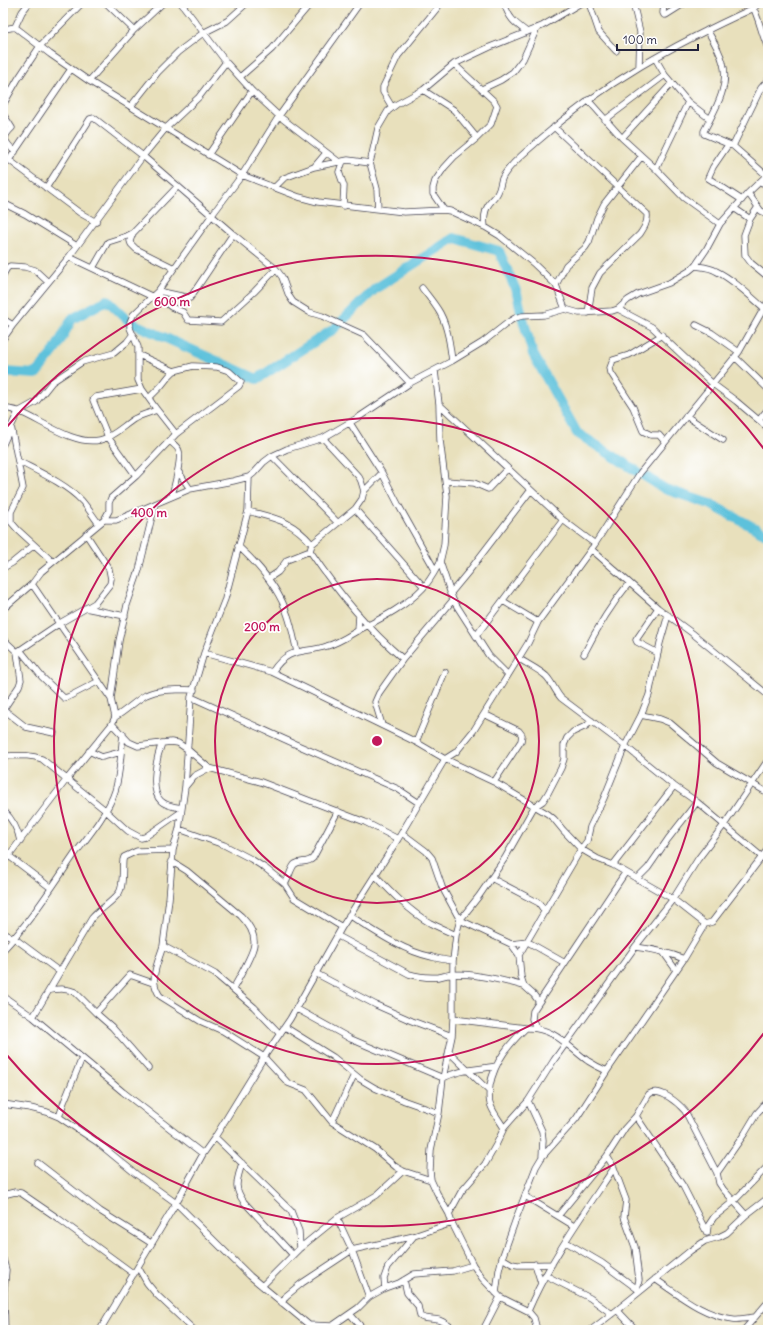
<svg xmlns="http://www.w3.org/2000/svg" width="771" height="1333" font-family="Delius,sans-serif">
	<rect width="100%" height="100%" fill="#fff"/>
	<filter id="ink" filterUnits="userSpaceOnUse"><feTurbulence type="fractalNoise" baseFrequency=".025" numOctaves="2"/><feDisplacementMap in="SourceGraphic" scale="8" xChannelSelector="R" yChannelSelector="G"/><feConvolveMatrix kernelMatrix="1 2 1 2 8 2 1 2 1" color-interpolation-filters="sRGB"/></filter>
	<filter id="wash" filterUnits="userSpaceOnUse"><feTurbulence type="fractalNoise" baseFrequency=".012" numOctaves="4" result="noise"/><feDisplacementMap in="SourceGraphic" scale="16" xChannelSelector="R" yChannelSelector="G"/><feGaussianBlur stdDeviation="0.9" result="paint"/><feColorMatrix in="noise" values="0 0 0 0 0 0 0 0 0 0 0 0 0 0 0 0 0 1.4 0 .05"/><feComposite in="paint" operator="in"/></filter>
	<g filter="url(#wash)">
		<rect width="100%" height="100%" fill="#e8e0bc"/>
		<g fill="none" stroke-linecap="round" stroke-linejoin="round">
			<path stroke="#5dc1db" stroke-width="10" d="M3,372l33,2 19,-24 17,-31 35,-19 23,22 127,57 77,-50 41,-40 79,-51 45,13 18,42 5,23 11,38 44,79 88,56 45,15 58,31"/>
		</g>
	</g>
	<g filter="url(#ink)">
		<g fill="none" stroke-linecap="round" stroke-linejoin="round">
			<defs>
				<path id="minor" d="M106,3l28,27
					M181,3l45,59 26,29 27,25 60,46
					M504,3c5,16 11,20 23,29
					M589,3l10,29 17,19
					M633,3l7,29 -1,35
					M664,3l-1,10 1,2h2l19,-12
					M751,3c8,14 10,30 17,45
					M15,27l7,-15 7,-9
					M3,28l2,1 10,-2 35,27 39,27 153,94 57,22 19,5 86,10 40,-2 6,1 35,16 15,9 33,27 23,22 9,24
					M707,30c6,10 13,21 16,33 7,24 -9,48 -19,68v3l29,12 34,30
					M655,58l10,17 23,27 22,17
					M240,77l32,-28 39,-46
					M89,81l45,-51 29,-27
					M482,89l19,-9 12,-8 10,-13 14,-31
					M423,90l31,20 23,28
					M588,100l34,38 34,31 28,29 36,26
					M3,105l15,-26 22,-33 42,-43
					M131,106l27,-34 20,-20 25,-19 24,-12 20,-18
					M392,107l-9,-15v-5l15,-31 40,-49 1,-4
					M3,114l9,14c-11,10 -7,14 3,24
					M605,120l60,-45
					M554,127l93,87c1,8 -3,14 -7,20l-40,39 -8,15 -4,25
					M622,138l50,-55
					M728,145l-15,22 -5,11 34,22
					M733,146l28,-58 7,-8
					M208,155l44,-64
					M9,160l71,53 16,9
					M343,161l-4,11 5,14 -1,20
					M3,163l1,-2 5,-1 62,-91
					M315,166l11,-13
					M656,169l32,-67
					M760,182l8,3
					M46,188l44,-69 4,-1 49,38 90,78 43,35 6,8 7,19 4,6 16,10 13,4 42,19 46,48
					M274,188l10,-10 30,-11 34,-7 22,3
					M748,193l13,18 7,3
					M3,203l22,11 52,32
					M758,207l-8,12 -6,16 1,20 6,8 17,14
					M734,208l16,11
					M378,209l-1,-20 -7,-26 8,-35 10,-17 9,-7 26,-14 31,-26 36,-17 52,-21 39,-23
					M444,210l-11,-16v-6l2,-7 9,-13 11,-12 22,-18 14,-14 6,-18 -3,-5 -40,-37
					M485,227c-1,-7 -1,-16 4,-23 3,-4 7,-7 9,-12 3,-5 2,-12 6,-17 8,-13 22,-23 34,-34 65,-58 137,-97 216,-133l5,-5
					M133,233l-3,8 1,3 5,5 38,19
					M69,257l84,40
					M93,268l15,-26 19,-6 6,-3 45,-47
					M3,275l4,-7 3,-2 15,1 10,3 13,12
					M556,285l10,-20 19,-17 4,-6 8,-24 7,-14 37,-47
					M422,288c6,8 13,16 18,25 8,15 10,32 12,48
					M158,291l32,7 43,-64
					M156,294l15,13 12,5 5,8 33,2 33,-30 22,-23
					M768,302l-4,6 4,3
					M618,309l34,18 61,57 23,17 32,27
					M3,319l10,6
					M696,325l16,8 27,19
					M662,335l-33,20 -16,5 -3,8 1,5 22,34 10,24 8,4h8l6,7
					M3,339l10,-14 56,-68 74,-101 23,-28 33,-31 27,-35
					M139,355l35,16
					M735,357l33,32
					M435,371l4,33 124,116 32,24
					M439,404l1,36 7,56 -3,49 -4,17 13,38 36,56 19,19
					M3,407c5,2 10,3 15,4 23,9 56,35 82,29 13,-3 23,-14 34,-21 7,-4 15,-6 23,-9
					M686,416l37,24
					M759,420l9,-11
					M350,423l32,50 17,33 36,64
					M11,426l12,62 -12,24v10l7,8 35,32
					M176,434l-19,-24 -15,-21 -4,-9v-33l-8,-19v-6l3,-7 25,-24 54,-76 30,-40 37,-59 81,-113
					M323,438l36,39 2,4 3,10
					M170,441c3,3 8,6 9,10 3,9 -5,35 -7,45
					M3,444l15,-32 18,-10 16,-20 30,-20 32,-9 13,-11 6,-8
					M272,456l66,67
					M18,461c21,11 48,23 64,40 6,7 11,15 17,23
					M178,471l12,18
					M382,473l-18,18 -2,8 -7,10 -43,35 -2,7c26,39 57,77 93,108
					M136,476l-28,-39 -15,-37 3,-3 46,-8
					M249,477l-1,34 -23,88 -21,54 -13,44 -6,90 -6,42 -6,21 -4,49 -6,47 52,28 39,33 26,27
					M446,481l28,2 14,6 19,-20
					M355,509l69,78
					M248,511c29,8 43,9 64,33
					M104,520l5,-9v-8l2,-5 25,-22 40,-42 63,-48 2,-4 -12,-11 -12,-4 -24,-1 -19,5 -5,5 -8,10 -12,12
					M238,546c22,20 41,42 50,70 4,11 6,24 9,36
					M591,549l67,59 34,25 76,62
					M3,568l9,-5 22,-18
					M269,578l9,-6 9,-12 23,-9
					M32,584l79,115
					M450,594l19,-23 62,-81
					M503,601l35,21
					M85,608l40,8
					M3,609l29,-25 9,-12 63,-52h12l8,-3 66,-28 43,-8 16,-4 5,-4 10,-11 8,-6 15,-7 36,-11 36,-21 51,-34 42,-22 31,-19 27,-21 5,-3 7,-2 22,-1 21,-6 14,4 33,-2 6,-2 10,-9 10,-6 31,-11 20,-12 6,-5 11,-16 14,-26 28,-31 20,-19
					M358,631l1,-16
					M476,636l87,-116
					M3,639l14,13 4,28 -2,6 -16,24
					M20,650l22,27 22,21 4,-1 31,-16
					M17,652l43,-29 35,-20 15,-19 1,-5 -2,-10 -23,-35
					M204,653l68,19 144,70 29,17 49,23 54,32 6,5 9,11 18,19 17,10 15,6 60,34 32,25 7,-2 56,-73
					M658,653l-21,-11 -1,-2 22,-32
					M584,654c13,-26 27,-49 45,-71
					M518,658c9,6 20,11 28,18 6,6 9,15 15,22l64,48 49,40 23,16 71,60
					M272,672c17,-26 31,-18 55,-26 11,-3 20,-9 30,-15 23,-12 48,-24 66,-43 7,-7 12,-17 17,-26
					M191,697l104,47 103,45 21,14
					M3,709l23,18 28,6
					M484,714l35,17 3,4 -1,6 -27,41
					M641,715l19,4 10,4 47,40 51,30
					M115,717c11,-6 20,-16 31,-22 14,-7 33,-5 48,-5
					M112,724l17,18 9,4 33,-4 7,1 9,6 22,19 52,14 104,40 33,17
					M382,725l-7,-23 4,-9 24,-34 50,-59
					M416,742l29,-70
					M162,743c-5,13 -13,47 -1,58 5,5 14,6 21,7
					M89,751l13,6 19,-5
					M3,756c14,0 26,-2 39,3l63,51 23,21 13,7 4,-1 36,-25
					M185,787l9,-11 15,-8
					M3,810c9,9 15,19 17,31
					M179,829l45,16 27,14 14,9 20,16 9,14 48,29
					M402,833l24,18 6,7 10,29 18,33 51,24 8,11 2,22 3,9 10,9 5,7
					M9,856l42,32
					M171,861l16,10 54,45c7,7 14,17 13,28 0,8 -16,36 -21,45
					M3,863l64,-84 45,-55 3,-7 -4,-18 8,-58 8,-36 12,-35 16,-66
					M613,865l61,-79
					M375,875c16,17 34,36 55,48 8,4 17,8 26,12
					M491,878l48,25 6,9
					M637,879l11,-11 20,-29 29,-37
					M285,884c4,-6 6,-17 10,-20 6,-4 12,0 18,-6l25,-47
					M349,915c25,16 54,36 83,42 7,2 14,3 21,4
					M3,933l11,5 46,34
					M338,936l71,38c11,3 20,4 30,3 5,-1 11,-3 16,-3 23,0 47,6 69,12
					M511,944l17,-2 37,21
					M163,946c-5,17 -15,33 -3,50l40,25 23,10 41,26 24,26 18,7 26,32 43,27 21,18 7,4 28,9
					M635,947c17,2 33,5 49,12
					M3,950c27,-28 49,-63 71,-95 13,-17 35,-44 41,-64 5,-15 6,-40 8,-57
					M663,952l13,18
					M519,955l62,-106 6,-8 3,-14 14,-29 21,-52 16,-31 8,-20 11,-52 8,-28
					M317,974l59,31 36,16 40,15
					M50,990c9,-1 17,-2 25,2l21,21 34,-38 23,8
					M3,996l30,21 90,75 80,62
					M297,1009l54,30 92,39c18,-9 34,-8 53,-12
					M96,1013l16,14 36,41
					M33,1017l59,-99c8,-9 19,-15 26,-24 6,-6 4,-26 5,-34l1,-3 13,-6 36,-1
					M453,1019l73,9
					M285,1027l48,30 27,22 15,9 30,13 34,12
					M536,1027l-4,-8 1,-8 92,-138
					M449,1052l40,39
					M528,1101l14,30 1,9 -1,17
					M3,1104l27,4 17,4 12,5 38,25 39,32 40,29 74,73 59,49 4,5
					M763,1106l5,7
					M636,1116l47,70 24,47
					M59,1117l5,-15 18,-44
					M332,1122l22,-47
					M504,1128c-4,-7 -10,-14 -13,-22 -3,-6 -2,-14 -1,-21 5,-24 19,-41 36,-57 28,-1 41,18 62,33 6,4 12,7 19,10
					M215,1137l76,74 8,20 1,17
					M607,1156l7,12 12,32 -2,17 11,30 4,33 -2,9
					M38,1163l62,48 51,32
					M242,1163c-5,18 -9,24 2,39l49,53
					M717,1173l28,-40 12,-20 11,-12
					M3,1195l12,-3 6,1 38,26 75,55
					M525,1196l49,30
					M449,1214l12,-22 24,-28 11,-19 8,-17 24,-27 26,-41 81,-113 38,-48 25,-40 26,-34 44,-65
					M558,1216l49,-60 18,-28 11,-12 13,-22c11,-7 29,9 36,17l32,62 2,10 4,6 23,26
					M707,1233l1,-7 6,-9 20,-16 34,-35
					M566,1242l36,21 38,28
					M502,1258l10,6 6,1 34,-1
					M3,1259l3,11 -2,22 1,38
					M535,1264l6,19
					M138,1267l9,16 10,12 37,35
					M545,1275l45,23 22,16
					M655,1279c24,16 49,37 78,40 7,1 15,-1 22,-2
					M404,1280l3,13 11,13 2,10c5,4 12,2 19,4 6,2 11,6 16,10
					M262,1286l38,-38 37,-30
					M385,1288l-1,-10 4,-11 26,-31
					M496,1293l3,-23 3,-12 15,-42 19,-49 6,-10 34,-38 31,-48 77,-112 21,-35
					M369,1297l-17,-47 -15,-32 40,-23 26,-24
					M282,1303l4,-7 16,-13 50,-33 62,-14 38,-13
					M617,1310l19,20
					M528,1311c22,-51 55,-97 86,-143
					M350,1314l14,16
					M309,1325l23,1
					M100,1330l76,-127 27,-49 12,-17 49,-80 26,-38 52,-92 56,-88 47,-80 11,-7 18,-22 54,-87 10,-21 57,-78 45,-71 99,-121 25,-44c-15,-13 -30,-28 -48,-37 -7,-4 -14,-4 -21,-5
					M328,1330l4,-4 26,-18 11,-11 16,-9 14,-5 15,-9 39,-3 20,-6
					M483,1330l17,-33
					M537,1330l-3,-12 -6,-7 -28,-14 -18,-19 -9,-13 -21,-42 -3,-9 -12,-21 -6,-13 -1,-9 1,-21 8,-37 4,-35 9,-42 1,-17v-58l3,-26 4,-15 19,-24 26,-38 29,-51 9,-6 5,-8 13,-25 3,-9v-14l3,-7 6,-6 13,-6 6,-5
					M591,1330l26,-20 73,-59 15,-10 14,-4 8,-4 19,-18 22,-17
					M744,1330l24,-28"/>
			</defs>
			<use href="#minor" stroke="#403e4e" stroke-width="7"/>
			<use href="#minor" stroke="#fff" stroke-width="5.5"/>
		</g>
	</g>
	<g fill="none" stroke="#c2185b" stroke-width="2">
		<circle cx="377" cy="741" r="162"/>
		<circle cx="377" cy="741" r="323"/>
		<path d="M767 1029A485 485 0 0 1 5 1053M5 429A485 485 0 0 1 767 453"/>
	</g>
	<circle cx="377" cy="741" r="6" fill="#c2185b" stroke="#fff" stroke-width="2"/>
	<g font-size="12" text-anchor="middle" font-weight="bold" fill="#c2185b" stroke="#fff" stroke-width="3.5" stroke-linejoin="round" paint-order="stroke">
		<text x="172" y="306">600 m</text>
		<text x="149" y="517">400 m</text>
		<text x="262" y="631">200 m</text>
	</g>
	<rect width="771" height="1333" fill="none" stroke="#fff" stroke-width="16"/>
	<path d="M617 44v6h81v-6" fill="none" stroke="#22223b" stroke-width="2"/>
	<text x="623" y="44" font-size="12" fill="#22223b" stroke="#ffffff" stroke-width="3" paint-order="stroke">100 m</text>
</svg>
